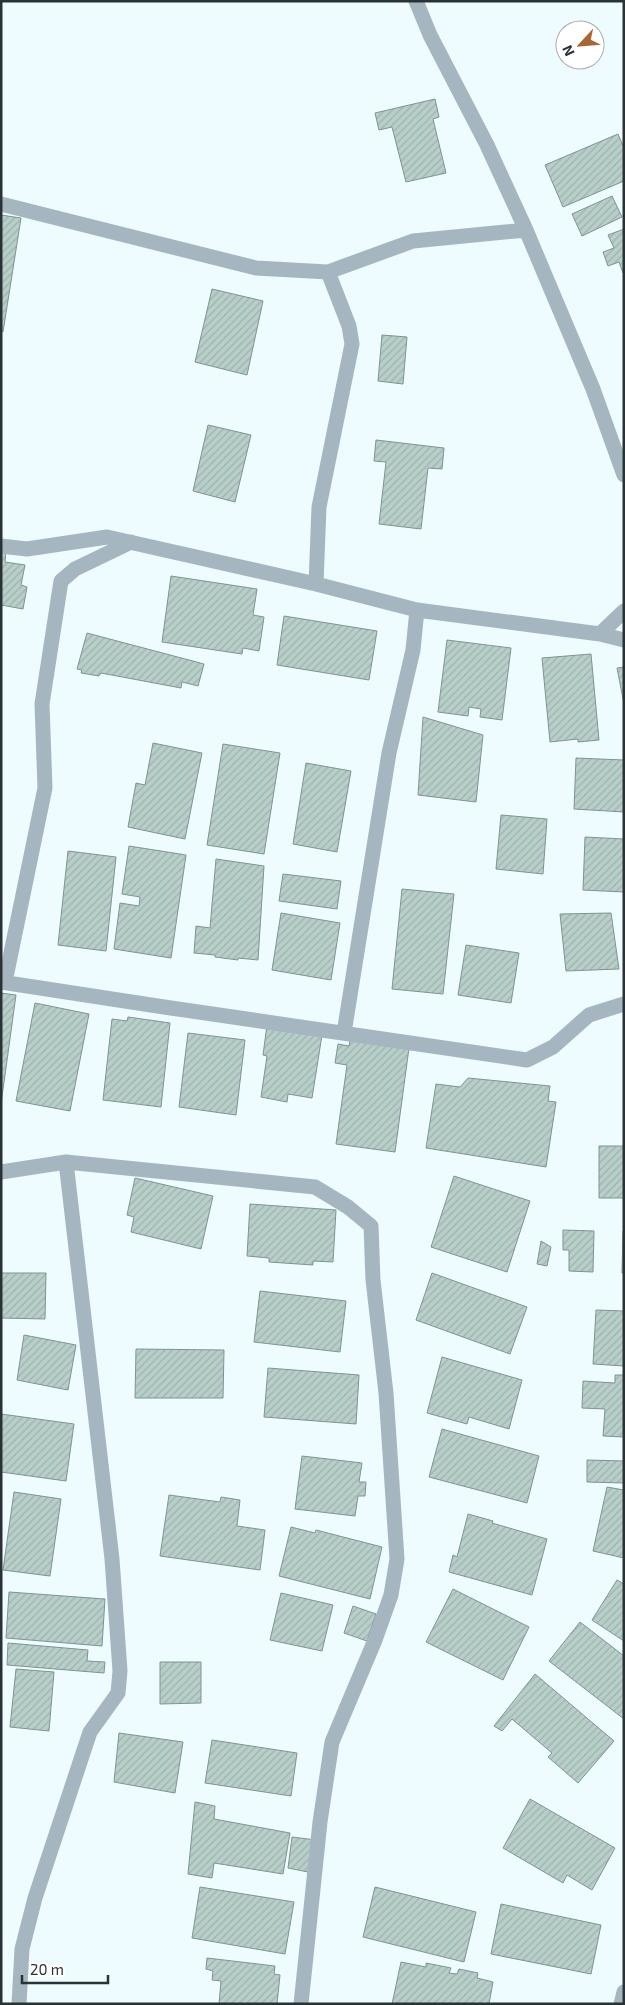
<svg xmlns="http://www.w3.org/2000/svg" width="625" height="2005" font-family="'Exo 2',sans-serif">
	<defs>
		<pattern id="building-hatch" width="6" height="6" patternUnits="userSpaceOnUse" patternTransform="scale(1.25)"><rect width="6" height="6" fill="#b8cfc9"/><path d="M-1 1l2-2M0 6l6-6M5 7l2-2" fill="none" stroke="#9eb2ad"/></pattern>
	</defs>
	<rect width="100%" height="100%" fill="#eefcff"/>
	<path fill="url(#building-hatch)" stroke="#7f948f" d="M435,99l4,18 -6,2 13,54 -40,9 -14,-55 -13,3 -4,-17z
		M618,134l6,14v33l-61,26 -18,-42z
		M612,196l10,21 -40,19 -10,-22z
		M1,215l20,3 -18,114 -2,-1z
		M624,229v43l-1,1 -4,-11 -11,4 -5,-14 11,-4 -6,-13z
		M212,289l51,12 -16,74 -52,-13z
		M382,335l25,2 -4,47 -25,-3z
		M208,425l43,10 -16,67 -42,-11z
		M376,440l68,8 -2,21 -14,-1 -7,61 -42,-5 7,-62 -12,-1z
		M1,549l5,1 -1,12 20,3 -4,20 6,2 -4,22 -22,-4z
		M171,576l86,13 -4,26 11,2 -5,34 -16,-3 -1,6 -80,-12z
		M284,616l93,15 -8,49 -92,-15z
		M87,633l117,31 -6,22 -16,-4 -1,6 -80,-15 -2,3 -18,-3 1,-3 -5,-1z
		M447,640l64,8 -9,72 -22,-3 1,-8 -12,-2 -1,9 -30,-4z
		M591,654l8,86 -21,2v-3l-28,3 -8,-84z
		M624,667v37l-7,-36z
		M423,717l60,18 -7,67 -58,-7z
		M153,743l49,10 -17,86 -57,-12 8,-44 9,2z
		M223,744l57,9 -16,101 -57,-9z
		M576,758l48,2v52l-50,-3z
		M306,763l45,8 -14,81 -44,-8z
		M501,815l46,4 -4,55 -47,-5z
		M585,837l39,2v53l-41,-2z
		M129,846l57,9 -15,103 -57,-9 6,-46 19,3 1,-9 -18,-3z
		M68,851l48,6 -10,94 -48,-6z
		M216,859l48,7 -6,94 -20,-2v2l-23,-3v-2l-21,-2 2,-27 14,2z
		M283,874l58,7 -4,28 -58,-8z
		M402,889l52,5 -11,100 -51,-5z
		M281,913l59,10 -9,57 -59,-10z
		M611,913l8,56 -53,2 -6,-57z
		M466,945l53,8 -8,50 -53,-8z
		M1,993l15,2 -15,109z
		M35,1003l54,11 -19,97 -54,-10z
		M128,1017l42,6 -9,84 -58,-7 9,-81 15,2z
		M267,1025l55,10 -10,63 -24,-4 -1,8 -26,-5 6,-41 -4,-1z
		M188,1033l57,7 -9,75 -57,-8z
		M350,1040l59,8 -14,104 -59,-8 11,-79 -12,-2 3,-19 11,2z
		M468,1078l82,8 -2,15 8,1 -10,65 -120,-19 10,-64 24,3z
		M599,1146h25v52h-25z
		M454,1176l76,25 -23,71 -76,-25z
		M135,1178l78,18 -12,53 -70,-17 3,-15 -7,-2z
		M250,1204l86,6 -3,52 -20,-1v4l-44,-3v-4l-22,-2z
		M563,1230l31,1 -1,41 -24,-1v-21h-6z
		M623,1231h1v42h-2z
		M541,1241l10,6 -4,19 -10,-2z
		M1,1273h45l-1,46 -44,-1z
		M432,1273l95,34 -17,47 -94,-34z
		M260,1291l86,10 -6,51 -86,-10z
		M596,1310l28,1v55l-31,-2z
		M24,1335l52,10 -8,45 -51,-10z
		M136,1349l88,1 -1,48h-88z
		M442,1357l80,23 -13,49 -40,-12 -2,7 -40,-11z
		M268,1368l91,7 -3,49 -92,-7z
		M615,1375h9v62l-21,-1 2,-27 -23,-1 1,-27 32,2z
		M1,1414l73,10 -8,57 -65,-9z
		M442,1429l97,27 -12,47 -98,-26z
		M302,1456l60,7 -3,19h7l-1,14h-7l-3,20 -60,-7z
		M587,1460l37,1v22l-37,-1z
		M607,1487l17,3v68l-31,-7z
		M14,1492l47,7 -11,77 -47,-6z
		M169,1495l51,7 1,-5 19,3 -3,26 28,4 -5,40 -100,-14z
		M468,1514l25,7 -1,2 55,16 -15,56 -83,-23 4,-17 4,2z
		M291,1527l24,6 1,-3 66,17 -12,52 -91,-23z
		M617,1580l7,4v57l-32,-21z
		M453,1589l76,38 -26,53 -77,-38z
		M9,1592l96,7 -3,47 -96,-8z
		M281,1593l52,12 -11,46 -52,-11z
		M353,1606l23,8 -9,27 -23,-8z
		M580,1622l44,34v63l-75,-58z
		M8,1643l80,7 -1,11 18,1 -1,11 -97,-8z
		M160,1662h41v41l-41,1z
		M16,1669l38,3 -5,59 -39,-4z
		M535,1674l79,67 -36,42 -30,-26 4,-4 -40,-34 -10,12 -8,-5z
		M119,1733l64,9 -8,51 -61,-11z
		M212,1740l85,13 -6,43 -86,-13z
		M530,1799l85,49 -23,42 -25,-15 -4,8 -60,-35z
		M195,1802l20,4 -1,13 76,14 -7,41 -69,-11 -2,15 -24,-4z
		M292,1837l24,3 -3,33 -25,-5z
		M200,1887l94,15 -9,52 -93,-16z
		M375,1887l101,25 -12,50 -101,-25z
		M501,1904l100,21 -10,49 -100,-20z
		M207,1958l68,8 -1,8 6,1 -3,29h-58l2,-23 -9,-1 1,-9 -7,-2z
		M401,1962l25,5v-4l25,5 -2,5 8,1 2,-5 19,4 -1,5 16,4 -4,22h-97z"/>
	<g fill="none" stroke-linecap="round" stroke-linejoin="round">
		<path stroke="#a6b6c1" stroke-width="15" d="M416,1l14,34 57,110 39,85
			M1,204l255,64 72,4 85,-31 113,-11 67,159 31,86
			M1,546l26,3 80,-12 209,47 101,26 183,24 24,6
			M316,584l3,-77 33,-163 -3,-18 -21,-54
			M600,634l24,-23
			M1,982l163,25 363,53 26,-13 36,-32 35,-11
			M5,982l40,-194 -3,-84 19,-123 14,-12 56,-27
			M344,1033l45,-280 24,-103 4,-40
			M1,1172l65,-10 249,25 33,20 23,19 2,54 13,113 11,166 -6,36 -16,45 -43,102 -12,80 -19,182
			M19,2004l3,-55 13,-51 55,-166 28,-39 2,-22 -8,-112 -46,-397
			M621,2004l3,-12"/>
	</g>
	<rect width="625" height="2005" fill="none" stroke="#293234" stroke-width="5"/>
	<g transform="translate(580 45) rotate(244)"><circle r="24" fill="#ffffff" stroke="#a9adae"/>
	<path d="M0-4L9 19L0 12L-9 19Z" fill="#a96634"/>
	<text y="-8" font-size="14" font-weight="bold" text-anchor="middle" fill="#293234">N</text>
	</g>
	<path d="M22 1975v8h86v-8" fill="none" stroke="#293234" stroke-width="2.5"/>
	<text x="30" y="1975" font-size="15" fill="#293234" stroke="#ffffff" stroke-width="4" paint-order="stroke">20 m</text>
</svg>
